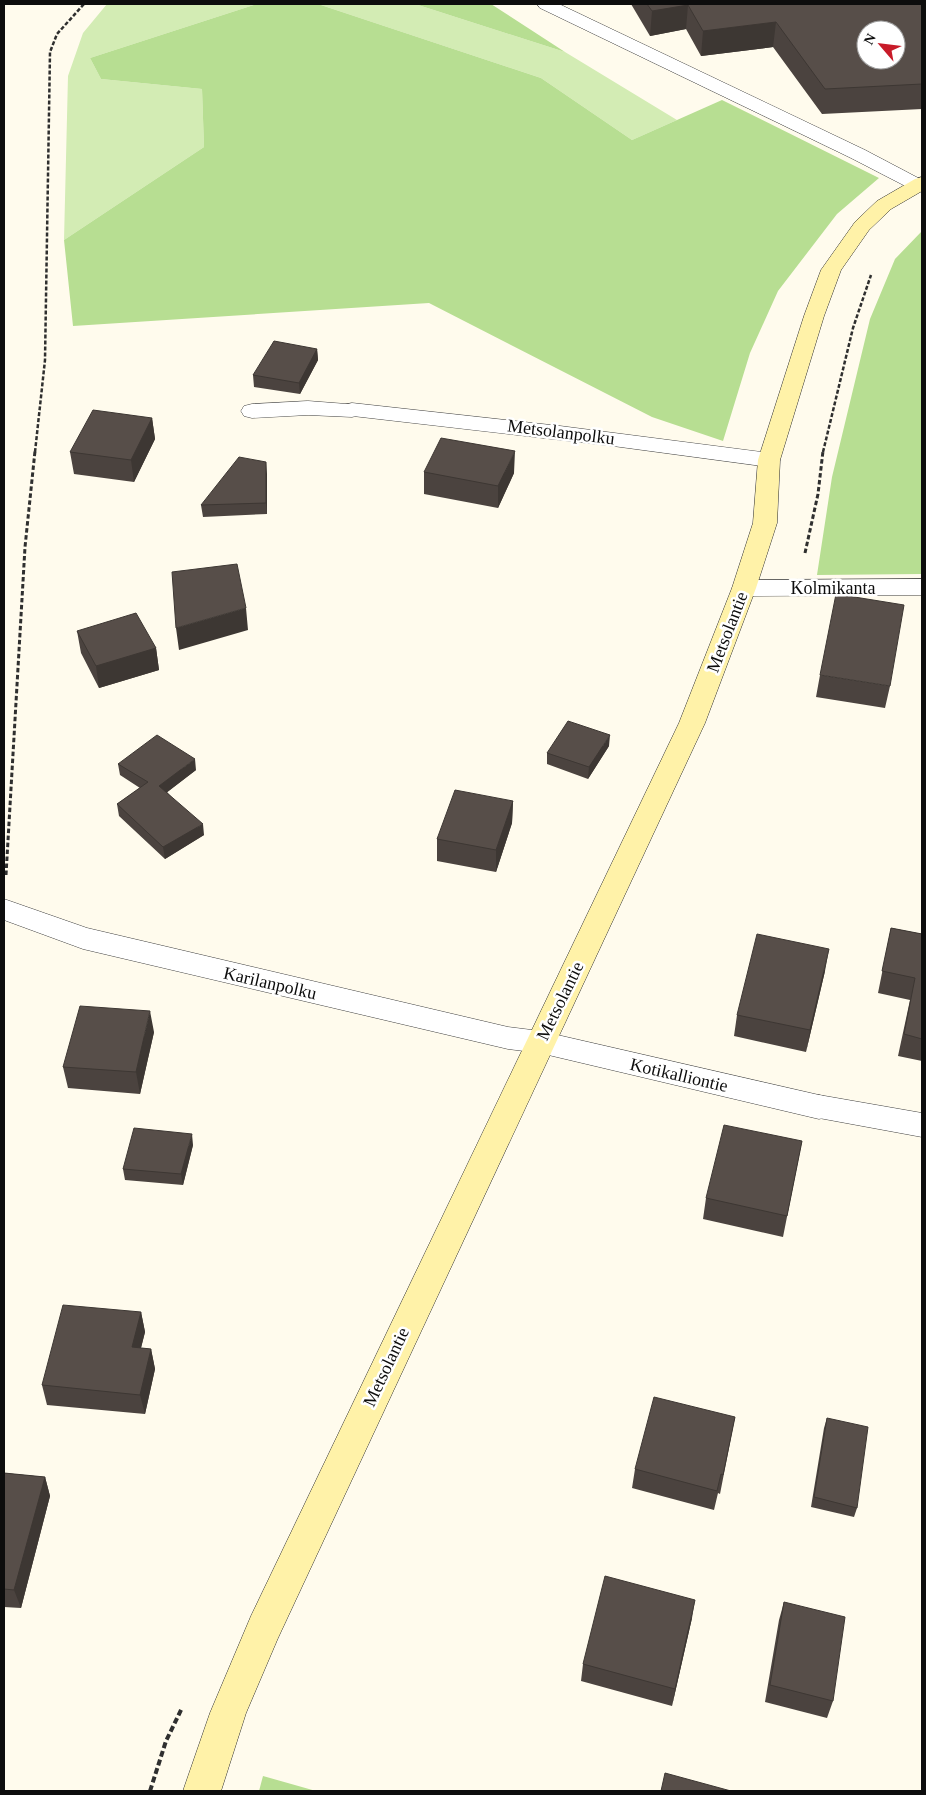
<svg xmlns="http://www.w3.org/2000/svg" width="926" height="1795" font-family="'Times New Roman',serif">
	<rect width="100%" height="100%" fill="#fffbed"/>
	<path fill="#d3ecb4" d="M107,4h150l-167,54 11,21 101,10 2,58 -140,93 4,-164 15,-43z
		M318,4h97l150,48 112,68 -45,20 -91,-62z"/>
	<path fill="#b7de92" d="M257,4h61l223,74 91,62 90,-40 157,78 -42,36 -59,77 -28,62 -27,88 -71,-24 -223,-114 -356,23 -9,-86 140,-93 -2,-58 -101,-10 -11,-21z
		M415,4h76l74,48z
		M922,231v343l-105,1 15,-98 38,-158 25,-60z
		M263,1776l53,15h-57z"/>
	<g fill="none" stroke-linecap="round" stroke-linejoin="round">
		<defs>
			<path id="lane" d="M308,401l52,4 3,5 -3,5 -8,2 -44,-2 -56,3 -8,-2 -3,-5 3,-5 8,-2z
				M819,1095l103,18v24l-114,-21 -4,-9 4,-9z"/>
			<path id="street" d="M537,4h22l306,146 57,30v10l-11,-1 -60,-31 -311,-150z
				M352,403l208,23 209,27 8,2 3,5 -3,5 -8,2 -156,-21 -269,-31 -3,-5 3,-5z
				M922,579v16l-178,1 -8,-3 -4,-5 4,-5 8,-3z
				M4,899l83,29 421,99 32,4 279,64 11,3 4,9 -4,9 -11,3 -279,-66 -32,-4 -425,-100 -79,-29z"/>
			<path id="secondary" d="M922,177v14l-31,18 -22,21 -28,40 -17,46 -44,144 -3,63 -21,65 -51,135 -427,915 -32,75 -25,78h-38l27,-78 41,-97 428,-893 53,-135 21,-65 5,-63 46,-144 17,-46 34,-48 22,-21 38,-22z"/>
		</defs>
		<use href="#lane" stroke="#404040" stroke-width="1"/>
		<use href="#street" stroke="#404040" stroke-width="1"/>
		<use href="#secondary" stroke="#2f2f2f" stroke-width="1"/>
		<path stroke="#2f2f2f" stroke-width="2.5" stroke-dasharray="4 2" stroke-linecap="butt" d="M35,452l10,-92 5,-308 7,-18 27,-30
			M823,452l30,-124 18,-53"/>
		<path stroke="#2f2f2f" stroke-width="3" stroke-dasharray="4.5 2.5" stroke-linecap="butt" d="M805,553l13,-59 5,-43
			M6,875l19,-328 10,-96"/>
		<path stroke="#2f2f2f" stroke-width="4" stroke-dasharray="6 3" stroke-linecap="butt" d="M150,1791l16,-50 16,-33"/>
		<use href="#lane" fill="#fff" fill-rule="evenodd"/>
		<use href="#street" fill="#fff" fill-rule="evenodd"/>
		<use href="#secondary" fill="#fff2a8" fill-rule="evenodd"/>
	</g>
	<path fill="#4b433f" d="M631,4h291v105l-100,5 -49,-67 -72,9 -15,-27 -36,7z
		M317,349l1,11 -18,34 -46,-7 -1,-12z
		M152,418l3,21 -21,43 -60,-8 -4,-22z
		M424,472l90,1 -16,35 -74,-14z
		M267,474v40l-64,3 -2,-12z
		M77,631l79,17 3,22 -60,18 -18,-35z
		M820,675l70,11 -5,22 -69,-11z
		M609,746l-21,33 -41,-15v-11z
		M118,764l78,6 -29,22 37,43 -39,24 -46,-43 -2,-12 23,-16 -20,-13z
		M513,801l-1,22 -16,49 -59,-11v-22z
		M891,928l31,6v127l-24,-5 12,-56 -32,-7z
		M825,971l-19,81 -72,-16 3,-21z
		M154,1032l-14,62 -72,-6 -5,-21z
		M802,1141l-19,96 -80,-18 3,-21z
		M193,1145l-10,40 -58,-5 -2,-11z
		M141,1312l4,20 -4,16 10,1 4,20 -10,45 -98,-9 -5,-20z
		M735,1417l-15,77 -2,-1 -4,17 -82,-22 3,-19z
		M827,1418l30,90 -3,9 -43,-10 13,-79z
		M4,1473l41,4 5,19 -29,112 -17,-1z
		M784,1602l49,99 -6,17 -62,-16 14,-82z
		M692,1618l-20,88 -91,-25 2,-17z"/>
	<path fill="#3d3733" d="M688,5l-2,24 -36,7 2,-25z
		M776,22l-3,25 -72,9 2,-25z
		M317,349l1,11 -18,34 -1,-11z
		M152,418l3,21 -21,43 -3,-22z
		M515,451l-1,22 -16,35v-22z
		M266,462l1,12v40l-1,-11z
		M246,608l2,22 -69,20 -3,-22z
		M156,648l3,22 -60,18 -3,-22z
		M610,735l-1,11 -21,33 1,-12z
		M195,759l1,11 -35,27 -2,-11z
		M513,801l-1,22 -16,49v-22z
		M203,824l1,11 -39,24 -2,-12z
		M829,949l-4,22 -19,81 4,-22z
		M150,1011l4,21 -14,62 -4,-22z
		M192,1134l1,11 -10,40 -2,-11z
		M141,1312l4,20 -9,35 -4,-20z
		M151,1349l4,20 -10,45 -5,-19z
		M45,1477l5,19 -29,112 -7,-18z
		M695,1600l-3,18 -20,88 3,-17z"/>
	<path fill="#574e49" stroke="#3d3733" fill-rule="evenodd" d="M647,4h275v80l-97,5 -49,-67 -73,9 -15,-26 -36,6zM866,30h30v30h-30z
		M274,341l43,8 -18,34 -46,-8z
		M93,410l59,8 -21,42 -61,-8z
		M441,438l74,13 -17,35 -74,-14z
		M239,457l27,5v41l-65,2z
		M237,564l9,44 -70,20 -4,-56z
		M836,594l68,11 -14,81 -70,-11z
		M136,613l20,35 -60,18 -19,-35z
		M568,721l42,14 -21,32 -42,-14z
		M157,735l38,24 -36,27 44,38 -40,23 -46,-43 31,-22 -30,-18z
		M455,790l58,11 -17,49 -59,-11z
		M891,928l31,6v105l-18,-5 11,-56 -33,-7z
		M757,934l72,15 -19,81 -73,-15z
		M80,1006l70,5 -14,61 -73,-5z
		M724,1125l78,16 -15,75 -81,-18z
		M134,1128l58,6 -11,40 -58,-5z
		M63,1305l78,7 -9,35 19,2 -11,46 -98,-10z
		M654,1397l81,20 -12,58 -2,-1 -4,17 -82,-22z
		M827,1418l41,9 -11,81 -43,-11z
		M4,1473l41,4 -31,113 -10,-1z
		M605,1576l90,24 -20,89 -92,-25z
		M784,1602l61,15 -12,84 -63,-16z
		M665,1773l66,18h-70z"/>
	<g text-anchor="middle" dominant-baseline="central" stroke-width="5" stroke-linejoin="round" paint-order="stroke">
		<g font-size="18" fill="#0d0d0d" stroke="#fff">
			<text transform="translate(561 432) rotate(7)">Metsolanpolku</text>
			<text x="833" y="588">Kolmikanta</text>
			<text transform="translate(727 632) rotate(-69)">Metsolantie</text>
			<text transform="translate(270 983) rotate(13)">Karilanpolku</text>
			<text transform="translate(560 1001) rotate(-64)">Metsolantie</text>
			<text transform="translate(679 1075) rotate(13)">Kotikalliontie</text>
			<text transform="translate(386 1367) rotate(-65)">Metsolantie</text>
		</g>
	</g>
	<rect width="926" height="1795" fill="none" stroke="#0d0d0d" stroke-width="10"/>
	<g transform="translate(881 45) rotate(298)"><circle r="24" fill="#ffffff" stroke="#9e9e9e"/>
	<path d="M0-4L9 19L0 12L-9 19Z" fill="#c81b29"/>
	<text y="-8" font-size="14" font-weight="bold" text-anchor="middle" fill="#0d0d0d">N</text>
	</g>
</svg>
